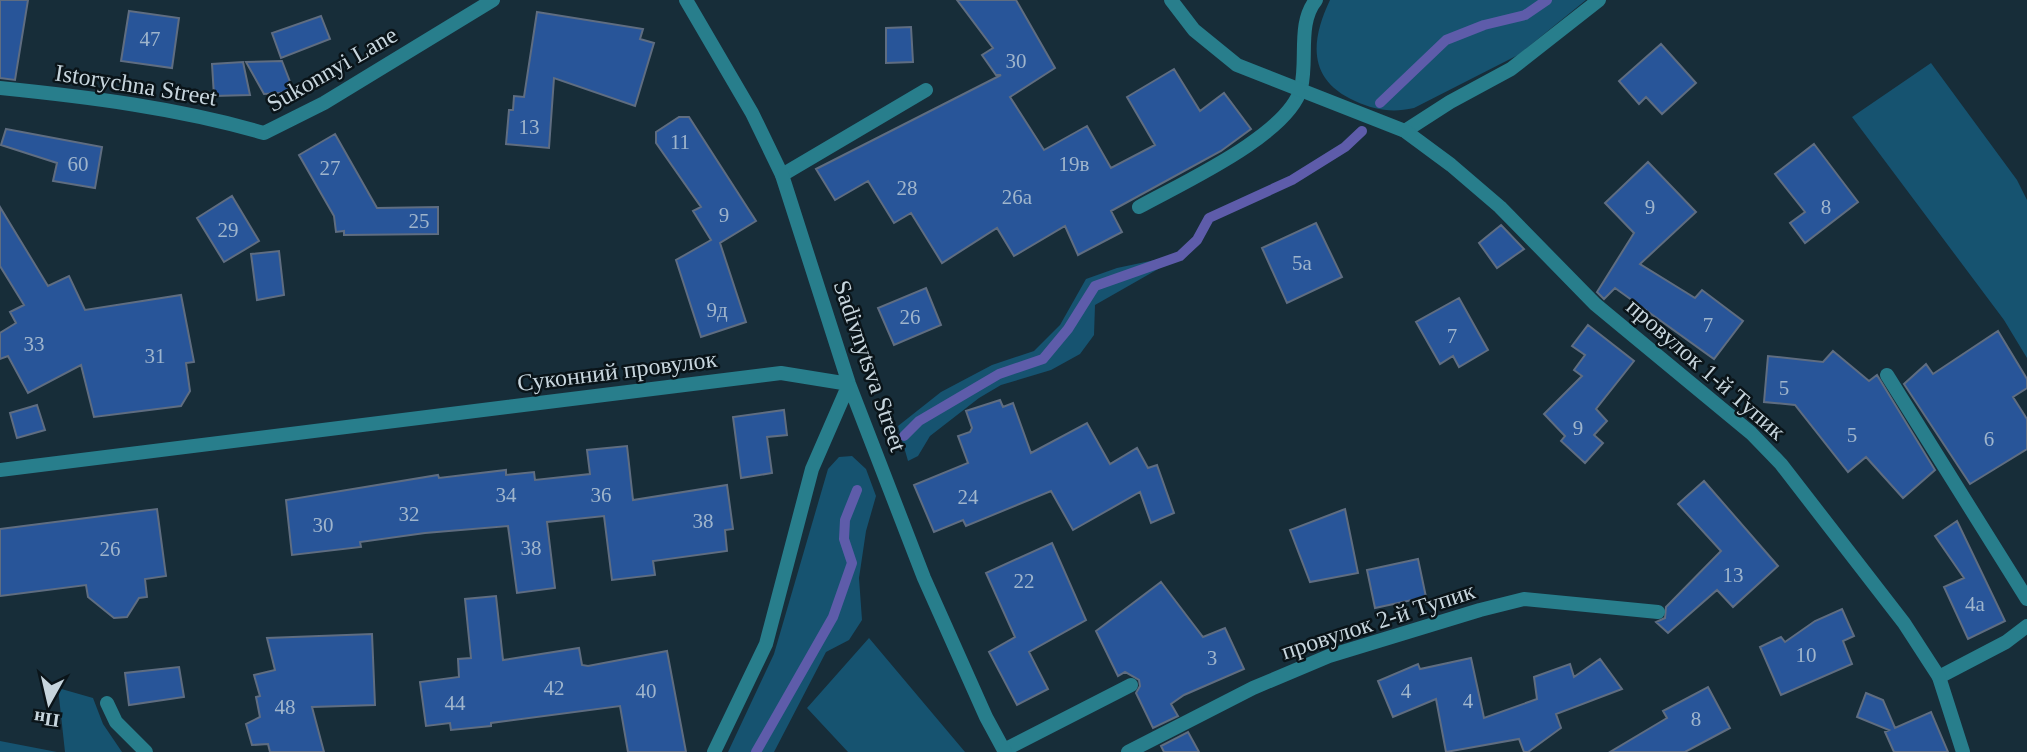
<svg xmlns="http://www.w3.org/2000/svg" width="2027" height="752" font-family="'Times New Roman',serif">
	<rect width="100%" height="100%" fill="#172d39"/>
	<path fill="#165370" d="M1330,0h256l-68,55 -104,53c-22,5 -39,2 -59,-7 -47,-21 -45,-59 -25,-101z
		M1931,63l86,117 10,20v158l-23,-38 -152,-203z
		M1174,256v4l-79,45 -1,30 -14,19 -29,16 -50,15 -22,13 -49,38 -12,20 -10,5 -10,-35 43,-34 51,-27 42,-14 26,-26 26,-46 31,-11z
		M852,456l14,13 10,27 -10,35 -7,47 3,42 -13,20 -23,12 -52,100h-46l46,-98 54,-185 11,-12z
		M869,638l96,114h-117l-41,-44z
		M58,688l35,10 10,26 19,28h-57z
		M0,741l57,11h-57z"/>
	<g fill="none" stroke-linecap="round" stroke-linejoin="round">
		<path stroke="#5e5caa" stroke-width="10" d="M1380,103l66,-63 38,-15 41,-10 22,-15
			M904,436l15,-15 80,-47 44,-15 25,-30 27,-43 85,-30 17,-16 12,-22 83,-38 53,-33 17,-16
			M756,752l77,-135 19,-54 -8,-24 1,-19 12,-30"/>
	</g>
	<path fill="#285599" stroke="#5f6d81" stroke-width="2" d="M0,0h28l-13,80 -15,-2z
		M957,0h59l39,68 -45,29 34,53 43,-24 24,42 44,-23 -28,-48 47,-28 26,42 24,-18 27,36 -30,22 -110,60 11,21 -44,23 -13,-29 -51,30 -17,-28 -55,35 -31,-50 -17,10 -26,-42 -33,19 -19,-31 185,-94h-5l-14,-20 11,-7z
		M129,11l50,7 -7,50 -51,-7z
		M537,12l106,17 -3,10 14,4 -19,63 -81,-28 -5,70 -43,-4 3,-34h4l1,-14 10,1z
		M321,16l9,23 -49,19 -9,-25z
		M911,27l2,35 -27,1v-35z
		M1661,44l35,39 -34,31 -16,-17 -7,7 -20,-23z
		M282,61l12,31 -30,2 -18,-32z
		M243,62l7,33 -36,1 -2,-32z
		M679,117h10l67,104 -36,22 26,79 -45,15 -25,-77 35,-20 -18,-29 8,-4 -45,-64v-11z
		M6,129l96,18 -7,41 -42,-7 4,-18 -56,-18z
		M335,134l42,74 61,-1v27l-94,1v-4l-8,1 -2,-16 -35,-61z
		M1814,144l44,58 -53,41 -15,-20 15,-11 -30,-38z
		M1648,162l48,50 -56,52 55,34 7,-8 41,31 -29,38 -99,-71 -11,11 -7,-7 37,-59 -29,-30z
		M232,196l27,45 -35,21 -27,-44z
		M0,207l48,79 21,-10 16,34 96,-15 13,67 -8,1 4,28 -9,15 -87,11 -13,-52 -53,28 -20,-37 -8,3v-26l16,-10 -6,-11 14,-7 -24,-39z
		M1316,223l26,54 -55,26 -25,-55z
		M1501,225l23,24 -27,19 -18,-25z
		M279,251l5,44 -27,5 -6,-46z
		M926,288l15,37 -47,20 -16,-37z
		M1459,298l29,52 -29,17 -6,-11 -13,8 -24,-42z
		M1588,325l46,36 -38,48 11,12 -13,14 9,8 -18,20 -24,-22 4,-5 -21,-22 38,-38 -8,-6 11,-15 -13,-9z
		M1998,331l29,48v9l-14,9 14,22v30l-57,35 -66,-100 22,-20 7,10z
		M1833,351l36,30 8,-6 58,95 -32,28 -37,-41 -18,15 -53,-67 -31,-3 4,-46 55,6z
		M1000,400l3,7 10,-4 18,50 56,-30 23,41 27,-16 11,20 9,-3 17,48 -23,10 -11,-31 -67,38 -22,-39 -85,35 -3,-6 -29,12 -20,-47 54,-22 -10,-27 12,-4 2,-4 -6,-17z
		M37,405l8,25 -28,8 -7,-25z
		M784,410l3,25 -20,2 5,36 -31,5 -8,-61z
		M627,446l6,54 94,-15 6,44 -8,1 2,21 -74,10 2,14 -43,5 -8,-64 -57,6 8,66 -38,5 -9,-67 -83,7 -65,9 1,5 -69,8 -6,-55 152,-25 1,3 67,-8v5l28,-3 1,8 55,-6 -3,-24z
		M1704,481l74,85 -45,41 -16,-17 -49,43 -12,-11 9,-4 1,-11 55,-56 -43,-47z
		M157,509l9,67 -21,3 2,18 -8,1 -12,19 -13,1 -26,-21 -2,-12 -86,11v-67z
		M1345,509l13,64 -48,9 -20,-52z
		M1957,521l48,100 -37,18 -24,-52 20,-9 -29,-42z
		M1052,543l34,77 -57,32 19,37 -31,16 -28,-53 26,-15 -29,-64z
		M1418,559l8,38 -51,11 -8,-38z
		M1161,582l42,55 22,-9 19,41 -60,26 -13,9 7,12 -25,12 -17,-35 4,-7 -1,-6 -14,-8 -7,4 -22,-45z
		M496,596l7,64 76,-12 3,17 6,1 79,-15 19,101h-58l-8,-46 -129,17v3l-40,4 -1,-7 -24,3 -6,-44 39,-5 -1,-18 13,-1 -6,-59z
		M1842,609l12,27 -11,5 9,23 -71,31 -21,-48 21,-10 4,5 30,-21z
		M372,634l3,71 -63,2 12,45h-54l-2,-8 -16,1 -6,-21 14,-7 -4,-20 4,-1 -6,-21 21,-5 -8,-32z
		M1471,658l13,60 53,-19 -3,-22 36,-13 4,13 26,-18 22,30 -66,25 5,14 -33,24h-4l-5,-13 -73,13 -10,-53 -43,18 -15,-36 40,-17 2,5z
		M179,667l5,30 -55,8 -4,-32z
		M1708,687l22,41 -45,24h-75l57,-34 -4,-7z
		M1866,693l17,7 12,28 36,-16 17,40h-54l-9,-20 4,-2 -32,-13z
		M1188,732l11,20h-35l-3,-6z"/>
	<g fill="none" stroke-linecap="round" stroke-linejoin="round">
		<path stroke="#287e8c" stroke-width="14" d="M1405,131l45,-29 61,-33 88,-69
			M782,175l144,-85
			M1139,207c41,-23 150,-72 162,-119 7,-28 -4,-65 15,-88
			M1887,375l140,224
			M1939,677l67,-35 21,-16
			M1004,750l127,-65"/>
		<path stroke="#287e8c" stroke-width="14" d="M686,0l66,113 30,62 67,209 75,194 62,139 19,35
			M1171,0l23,30 43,35 168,66 46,34 49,42 95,97 156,129 30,31 123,159 35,54 24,75
			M0,88c89,9 178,20 264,45l60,-30 169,-103
			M0,470l781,-97 68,11 -37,85 -46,175 -52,108
			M107,703l9,19 30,30
			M1128,752l125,-64 76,-32 151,-46 44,-11 134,13"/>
	</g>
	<g text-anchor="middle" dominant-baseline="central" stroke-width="5" stroke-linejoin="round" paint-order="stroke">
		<g font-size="21" fill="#9fb5cc">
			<text x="150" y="39">47</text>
			<text x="1016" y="61">30</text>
			<text x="529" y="127">13</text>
			<text x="680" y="142">11</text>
			<text x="78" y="164">60</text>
			<text x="1074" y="164">19в</text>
			<text x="330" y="168">27</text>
			<text x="907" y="188">28</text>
			<text x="1017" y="197">26а</text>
			<text x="1650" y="207">9</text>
			<text x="1826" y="207">8</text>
			<text x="724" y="215">9</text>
			<text x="419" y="221">25</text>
			<text x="228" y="230">29</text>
			<text x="1302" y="263">5а</text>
			<text x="717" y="310">9д</text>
			<text x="910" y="317">26</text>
			<text x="1708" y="325">7</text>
			<text x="1452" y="336">7</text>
			<text x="34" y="344">33</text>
			<text x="155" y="356">31</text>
			<text x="1784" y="388">5</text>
			<text x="1578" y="428">9</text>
			<text x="1852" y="435">5</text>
			<text x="1989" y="439">6</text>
			<text x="506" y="495">34</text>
			<text x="601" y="495">36</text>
			<text x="968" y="497">24</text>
			<text x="409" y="514">32</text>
			<text x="703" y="521">38</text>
			<text x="323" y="525">30</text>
			<text x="531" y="548">38</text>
			<text x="110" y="549">26</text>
			<text x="1733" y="575">13</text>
			<text x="1024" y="581">22</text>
			<text x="1975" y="604">4а</text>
			<text x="1806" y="655">10</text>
			<text x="1212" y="658">3</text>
			<text x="554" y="688">42</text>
			<text x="646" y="691">40</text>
			<text x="1406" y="691">4</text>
			<text x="1468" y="701">4</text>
			<text x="455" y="703">44</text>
			<text x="285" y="707">48</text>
			<text x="1696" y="719">8</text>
		</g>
		<g font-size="24" fill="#c7d5dd" stroke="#0a1419">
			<text transform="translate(332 69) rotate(-30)">Sukonnyi Lane</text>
			<text transform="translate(136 85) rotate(9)">Istorychna Street</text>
			<text transform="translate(870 366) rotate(71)">Sadivnytsva Street</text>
			<text transform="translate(1706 369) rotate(41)">провулок 1-й Тупик</text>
			<text transform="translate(617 371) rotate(-7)">Суконний провулок</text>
			<text transform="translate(1378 621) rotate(-18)">провулок 2-й Тупик</text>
		</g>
	</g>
	<g transform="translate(49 703) rotate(188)" stroke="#0a1419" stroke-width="5" paint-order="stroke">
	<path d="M0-5L12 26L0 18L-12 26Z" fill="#c7d5dd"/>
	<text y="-10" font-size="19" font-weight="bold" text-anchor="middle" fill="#c7d5dd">Пн</text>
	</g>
</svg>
